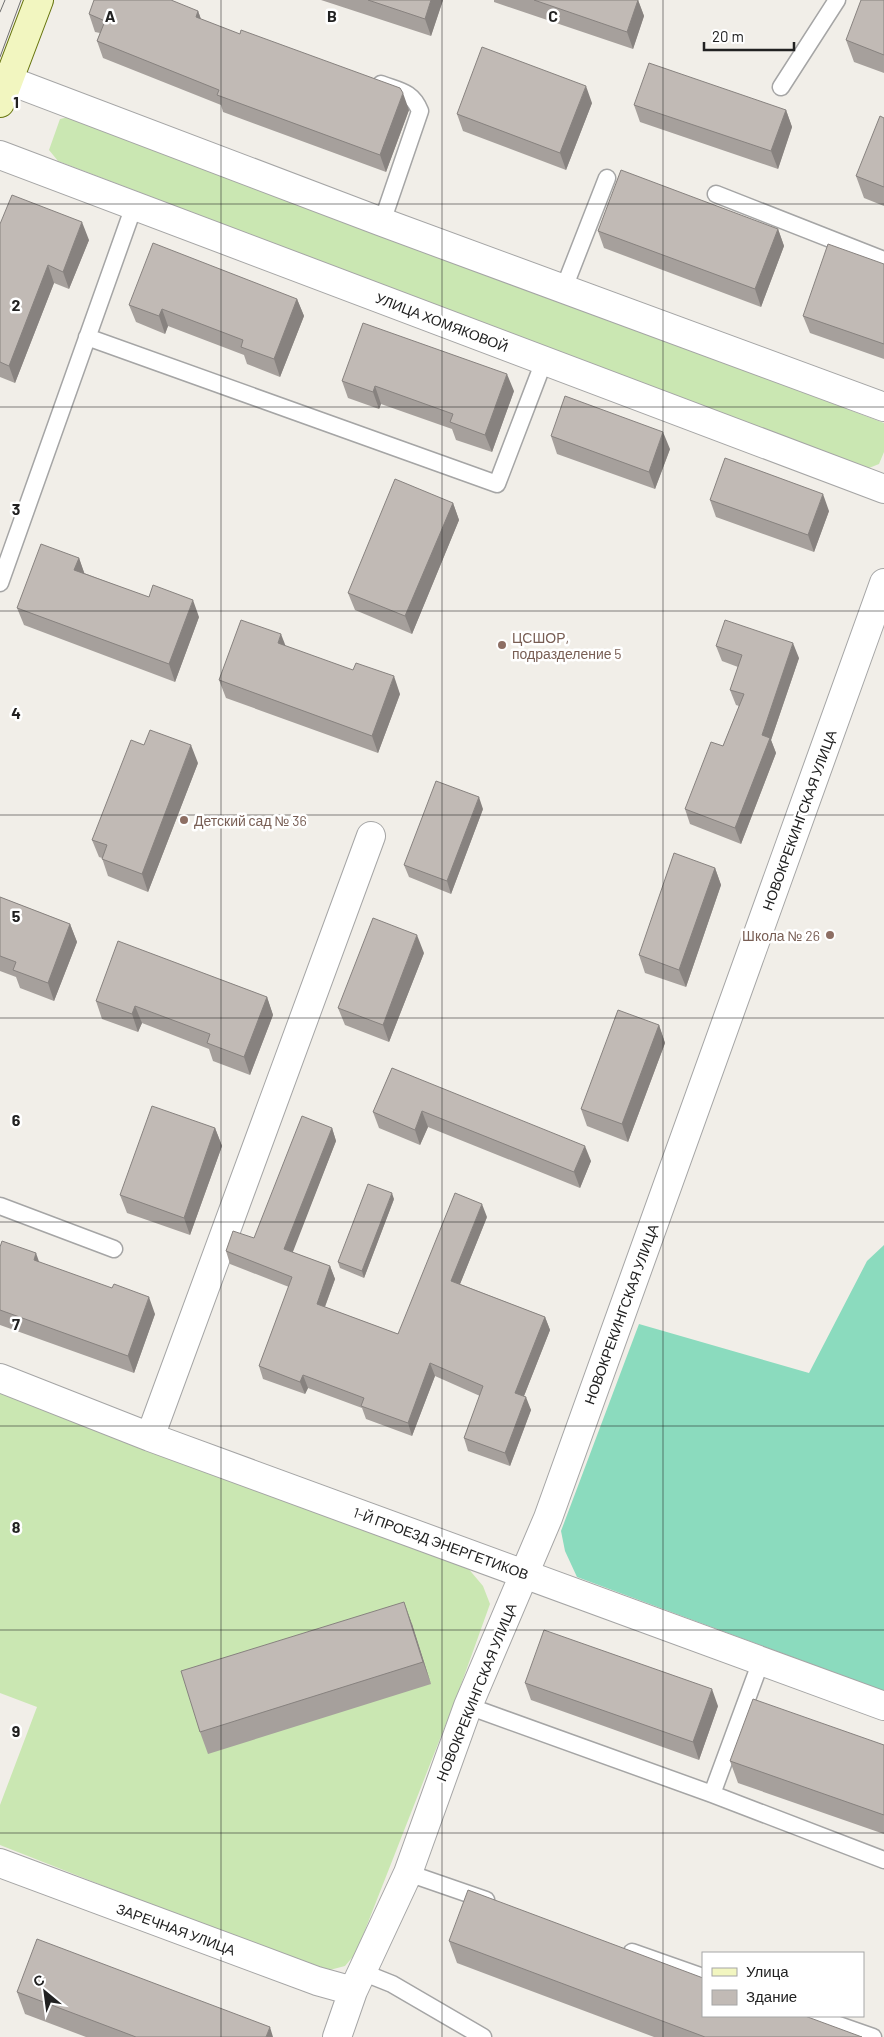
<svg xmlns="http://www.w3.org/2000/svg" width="884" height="2037" font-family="Barlow,sans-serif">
	<rect width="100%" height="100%" fill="#f1eee8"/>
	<path fill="#cae7b2" d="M73,116l811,307v29l-5,12 -15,6 -806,-309 -9,-11 11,-31z
		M0,1387l467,180 16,19 7,18 -32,89 -102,260 -11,13 -23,6 -322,-127v-40l37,-98 -37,-14z"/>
	<path fill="#8bdbbe" d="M884,1245v446l-307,-114 -12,-26 -4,-20 78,-207 170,49 58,-112z"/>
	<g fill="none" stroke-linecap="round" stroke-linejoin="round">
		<defs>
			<path id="lane" d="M381,84c18,7 31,7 39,27l-38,111
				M781,87l56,-87
				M716,194l168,66
				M564,288l43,-110
				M87,337l410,147 47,-123
				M0,583l134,-377
				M0,1206l114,43
				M468,1706l244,88 172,66
				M712,1794l49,-133
				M408,1873l78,27
				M632,1952l71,25
				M362,1972l30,12 91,53
				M813,2016l60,21"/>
			<path id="street" d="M0,77l382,145 502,185
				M0,155l884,334
				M0,1378l150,59 734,269
				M150,1437l221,-601
				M0,1863l317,118 36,10
				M337,2037l16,-46 55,-118 60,-167 80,-188 336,-935"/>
			<path id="secondary" d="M0,103l39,-103"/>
		</defs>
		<use href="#lane" stroke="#a5a5a5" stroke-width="19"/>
		<use href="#street" stroke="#a5a5a5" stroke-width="30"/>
		<use href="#secondary" stroke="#66740c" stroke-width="30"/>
		<use href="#lane" stroke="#fff" stroke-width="16"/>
		<use href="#street" stroke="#fff" stroke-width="28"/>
		<use href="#secondary" stroke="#f2f6c0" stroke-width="28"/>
		<path stroke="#6f6f6f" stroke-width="1" d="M0,12l5,-12
			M0,57l21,-57"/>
	</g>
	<path fill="#a6a09c" d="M321,0h122l-12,36z
		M494,0h144l6,16 -11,33 -139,-47z
		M884,0v73l-30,-11 -8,-22z
		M198,11l3,8 208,91 -23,62 -163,-60 -2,-7 -118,-47 -6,-17 3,-8 -5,-1 -6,-18z
		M592,103l-26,67 -103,-39 -6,-17z
		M634,105l152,5 6,17 -14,42 -138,-47z
		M884,118v88l-20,-8 -8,-22z
		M0,224l89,16 -20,49 -15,-6 -39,100 -15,-6z
		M778,229l6,17 -23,61 -157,-59 -6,-17z
		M884,264v95l-74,-26 -7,-17z
		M297,299l7,17 -24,61 -33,-13 -3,-9 -76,-29 -3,8 -29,-12 -7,-17z
		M342,381l172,10 -22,61 -36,-12 -4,-11 -71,-25 -2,5 -31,-11z
		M551,436l119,13 -15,40 -98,-35z
		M710,500l119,11 -15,41 -98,-35z
		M453,503l6,17 -47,114 -57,-24 -7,-17z
		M79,558l5,15 115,44 -24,65 -151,-57 -7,-17z
		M286,646l114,48 -22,59 -152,-55 -7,-18z
		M716,646l83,12 -28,82 5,13 -35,91 -51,-20 -5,-15 38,-63 16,-40 -3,-1 -6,-15 8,-23 -16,-6z
		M198,763l-50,129 -40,-16 -6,-18 -3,-1 -7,-17z
		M483,809l-32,85 -42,-17 -5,-12z
		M715,868l6,17 -35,102 -41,-14 -6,-18z
		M0,897l70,27 7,18 -23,59 -34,-13 -4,-11 -16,-6z
		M424,953l-35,89 -44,-17 -7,-17z
		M267,997l6,18 -23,60 -37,-14 -4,-12 -67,-26 -4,9 -36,-13 -6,-18z
		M659,1025l6,18 -37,99 -41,-16 -6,-17z
		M392,1068l199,93 -11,27 -152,-61 -8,18 -41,-17 -6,-16z
		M215,1128l7,18 -32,89 -63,-22 -7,-18z
		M332,1128l4,13 -44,111 38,14 5,13 -10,28 73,27 89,-117 -27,67 85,33 5,13 -26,66 7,14 -21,56 -42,-15 -4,-13 16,-42 -45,-20 -23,60 -46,-17 -4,-11 -54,-20 -3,6 -42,-15 -4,-13 30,-79 -59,-23 -4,-13 28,-13z
		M394,1199l-30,79 -24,-10 -2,-6z
		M0,1247l39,15 116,52 -21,59 -134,-48z
		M412,1624l19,60 -223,70 -8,-22z
		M525,1683l193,23 -19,54 -168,-60z
		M884,1745v89l-146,-51 -8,-22z
		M449,1941l413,96h-208l-197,-74z
		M17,1992l256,45h-187l-61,-23z"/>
	<path fill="#87827f" d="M431,0h12l-12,36 -6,-17z
		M638,0l6,16 -11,33 -6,-17z
		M198,11l6,17 -8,-11z
		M586,86l6,17 -26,67 -6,-17z
		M403,93l6,17 -23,62 -6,-17z
		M786,110l6,17 -14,42 -7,-18z
		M82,222l7,18 -20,49 -6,-17z
		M778,229l6,17 -23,61 -6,-18z
		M48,265l6,18 -39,100 -6,-17z
		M297,299l7,17 -24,61 -6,-18z
		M162,309l6,17 -3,8 -6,-18z
		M507,374l7,17 -22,61 -7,-17z
		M375,386l6,18 -2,5 -6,-17z
		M663,432l7,17 -15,40 -6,-17z
		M823,494l6,17 -15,41 -6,-17z
		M453,503l6,17 -47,114 -7,-18z
		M79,558l6,17 -11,-5z
		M193,600l6,17 -24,65 -6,-18z
		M281,634l7,18 -10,-9z
		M793,643l6,15 -28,82 5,13 -35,91 -6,-16 27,-93z
		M394,676l6,18 -22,59 -6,-17z
		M191,745l7,18 -50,129 -6,-18z
		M479,797l4,12 -32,85 -4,-13z
		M715,868l6,17 -35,102 -7,-17z
		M70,924l7,18 -23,59 -6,-18z
		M417,935l7,18 -35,89 -6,-17z
		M267,997l6,18 -23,60 -6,-18z
		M135,1006l7,17 -4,9 -6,-18z
		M659,1025l6,18 -37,99 -6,-18z
		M422,1111l6,16 -8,18 -5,-15z
		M215,1128l7,18 -32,89 -6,-17z
		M332,1128l4,13 -47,121 -5,-13z
		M585,1146l6,15 -11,27 -6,-16z
		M392,1193l2,6 -30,79 -2,-7z
		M482,1204l5,13 -31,77 -5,-13z
		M36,1253l6,17 -8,-10z
		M330,1266l5,13 -14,38 -4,-13z
		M149,1297l6,17 -21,59 -6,-17z
		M545,1317l5,13 -30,76 -5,-13z
		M430,1363l5,13 -23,60 -4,-13z
		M303,1375l5,13 -3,6 -5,-12z
		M526,1397l5,13 -21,56 -5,-13z
		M404,1602l8,22 19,60 -8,-22z
		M712,1689l6,17 -19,54 -6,-18z
		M270,2027l3,10h-7z"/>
	<path fill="#c1bab5" stroke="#87827f" d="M94,0h77l27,11 -2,6 44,17 1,-4 159,58 3,5 -23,62 -163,-60 2,-5 -122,-49 8,-20 -16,-7z
		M368,0h63l-6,19z
		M534,0h104l-11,32z
		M861,0h23v55l-38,-15z
		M482,47l104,39 -26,67 -103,-39z
		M649,63l137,47 -15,41 -137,-46z
		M880,116l4,2v69l-28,-11z
		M621,170l157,59 -23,60 -157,-58z
		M12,195l70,27 -19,50 -15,-7 -39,101 -9,-4v-138z
		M153,243l144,56 -23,60 -33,-12 2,-7 -81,-31 -3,7 -30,-11z
		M828,244l56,20v80l-81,-28z
		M363,323l144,51 -22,61 -35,-13 3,-8 -78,-28 -2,6 -31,-11z
		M565,396l98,36 -14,40 -98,-36z
		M725,458l98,36 -15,41 -98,-35z
		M395,479l58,24 -48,113 -57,-23z
		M41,544l38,14 -5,12 75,27 4,-12 40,15 -24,64 -152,-56z
		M241,620l40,14 -3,9 75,27 3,-7 38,13 -22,60 -153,-56z
		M725,620l68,23 -31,92 8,3 -35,90 -50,-19 26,-67 12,4 21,-52 -14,-4 12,-35 -26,-9z
		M150,730l41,15 -49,129 -40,-15 5,-14 -15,-5 39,-100 13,5z
		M436,781l43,16 -32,84 -43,-16z
		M674,853l41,15 -36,102 -40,-15z
		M0,897l70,27 -22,59 -35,-13 3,-8 -16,-6z
		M373,918l44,17 -34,90 -45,-17z
		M118,941l149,56 -23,60 -37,-14 3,-9 -75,-28 -3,8 -36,-13z
		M618,1010l41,15 -37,99 -41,-15z
		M392,1068l193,78 -11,26 -152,-61 -7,19 -42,-18z
		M152,1106l63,22 -31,90 -64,-23z
		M302,1116l30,12 -48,121 46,17 -13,38 81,30 57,-141 27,11 -31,77 94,36 -30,76 11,4 -21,56 -41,-15 19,-52 -53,-23 -22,60 -47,-17 3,-8 -61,-23 -3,7 -41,-16 33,-89 -66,-26 7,-20 21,7z
		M368,1184l24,9 -30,78 -24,-9z
		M2,1241l34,12 -2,7 78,28 2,-4 35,13 -21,59 -128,-46v-63z
		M404,1602l19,60 -223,70 -19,-61z
		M544,1630l168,59 -19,53 -168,-59z
		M753,1699l131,46v70l-154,-54z
		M468,1890l235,88v38h102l57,21h-157l-256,-96z
		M37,1939l233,88 -4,10h-130l-119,-45z"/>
	<path fill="none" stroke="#212121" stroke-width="1" stroke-opacity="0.55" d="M221,0v2037M442,0v2037M663,0v2037M0,204h884M0,407h884M0,611h884M0,815h884M0,1018h884M0,1222h884M0,1426h884M0,1630h884M0,1833h884"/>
	<g fill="#8d6e63" stroke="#fff" stroke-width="2">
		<circle cx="502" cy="645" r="5"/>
		<circle cx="184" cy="820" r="5"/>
		<circle cx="830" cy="935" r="5"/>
	</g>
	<g text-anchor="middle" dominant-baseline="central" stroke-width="5" stroke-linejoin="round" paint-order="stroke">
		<g font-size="14" fill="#212121" stroke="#fff">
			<text transform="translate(442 322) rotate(21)">УЛИЦА ХОМЯКОВОЙ</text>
			<text transform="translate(799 820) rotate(-70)">НОВОКРЕКИНГСКАЯ УЛИЦА</text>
			<text transform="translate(621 1314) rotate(-70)">НОВОКРЕКИНГСКАЯ УЛИЦА</text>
			<text transform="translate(441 1543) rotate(20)">1-Й ПРОЕЗД ЭНЕРГЕТИКОВ</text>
			<text transform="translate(476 1692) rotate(-68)">НОВОКРЕКИНГСКАЯ УЛИЦА</text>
			<text transform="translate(176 1929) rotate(20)">ЗАРЕЧНАЯ УЛИЦА</text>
		</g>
		<g font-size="14" fill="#785e54" stroke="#fff" text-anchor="start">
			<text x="512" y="637">ЦСШОР,<tspan x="512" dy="16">подразделение 5</tspan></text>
			<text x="194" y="820">Детский сад № 36</text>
			<text x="820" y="935" text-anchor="end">Школа № 26</text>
		</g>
	</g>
	<g font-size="16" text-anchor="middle" font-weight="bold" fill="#212121" stroke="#fff" stroke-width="5" stroke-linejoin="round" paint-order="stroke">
		<text x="110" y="22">A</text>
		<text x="332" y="22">B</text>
		<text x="553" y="22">C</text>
		<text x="16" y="108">1</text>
		<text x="16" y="311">2</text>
		<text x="16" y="515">3</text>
		<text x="16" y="719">4</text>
		<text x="16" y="922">5</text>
		<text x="16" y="1126">6</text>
		<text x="16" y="1330">7</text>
		<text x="16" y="1533">8</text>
		<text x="16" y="1737">9</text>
	</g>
	<rect x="702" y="1952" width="162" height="65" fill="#ffffff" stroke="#a6a6a6"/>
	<rect x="712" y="1968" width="25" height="8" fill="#f2f6c0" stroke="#a6a6a6"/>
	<text x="746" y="1977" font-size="15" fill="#212121">Улица</text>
	<rect x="712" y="1990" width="25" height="15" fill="#c1bab5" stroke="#a6a6a6"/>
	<text x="746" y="2002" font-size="15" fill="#212121">Здание</text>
	<g transform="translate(45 1992) rotate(331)" stroke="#ffffff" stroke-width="4" paint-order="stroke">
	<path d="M0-4L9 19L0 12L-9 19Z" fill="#212121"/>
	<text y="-8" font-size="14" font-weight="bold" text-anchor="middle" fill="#212121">С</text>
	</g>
	<path d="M704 42v8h90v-8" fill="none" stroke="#212121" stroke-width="2.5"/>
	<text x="712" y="42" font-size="15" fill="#212121" stroke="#ffffff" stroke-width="4" paint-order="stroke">20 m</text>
</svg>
